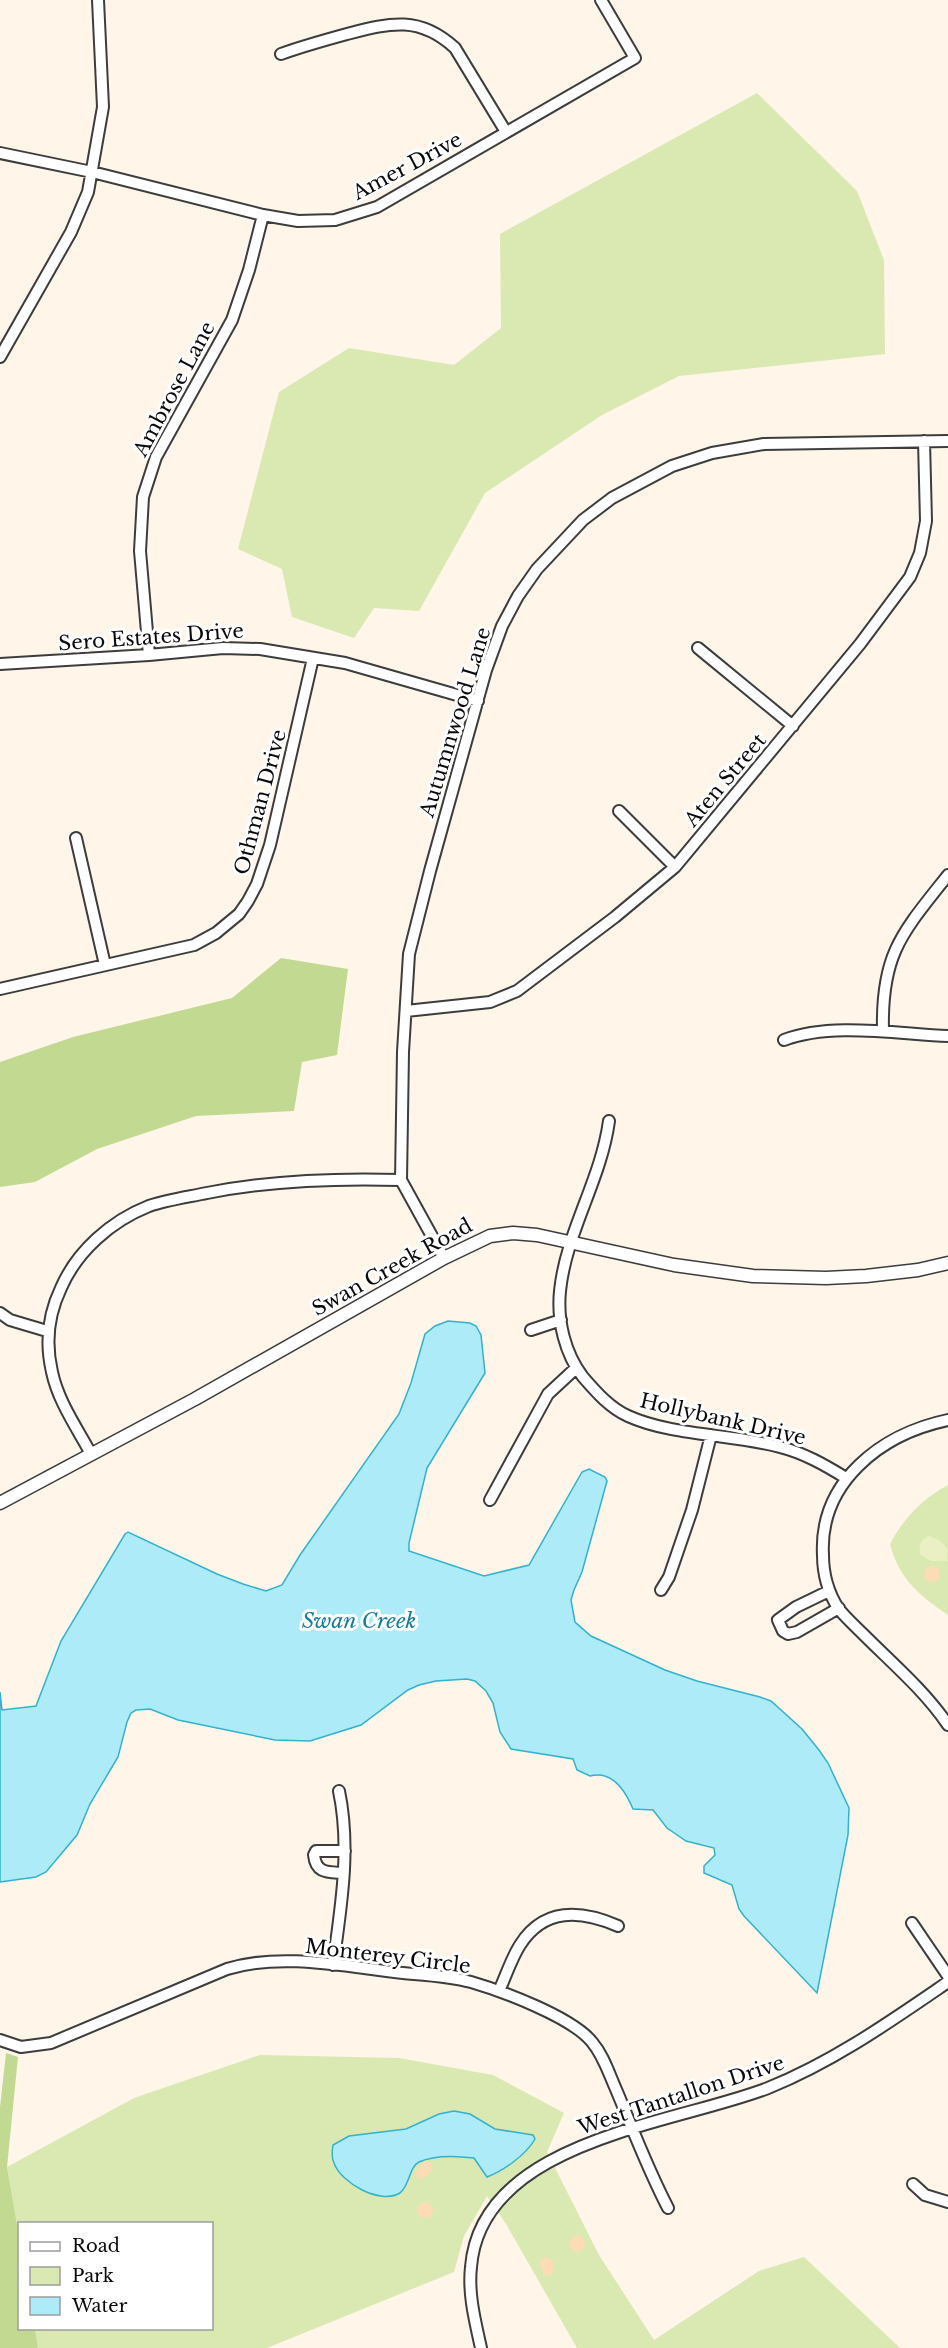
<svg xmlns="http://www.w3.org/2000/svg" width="948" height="2348" font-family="'Libre Baskerville',serif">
	<rect width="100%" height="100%" fill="#fff5e8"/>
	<path fill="#dae9b2" d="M757,93l100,98 27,69 1,94 -206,22 -77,39 -117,78 -66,118 -45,-3 -20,30 -62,-21 -10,-48 -44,-20 41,-157 70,-44 105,17 47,-37 -1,-94z
		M948,1485v130c-29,-20 -49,-36 -58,-71 14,-26 32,-45 58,-59z
		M260,2055l139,3 94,17 71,38 -17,39 52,103 55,85 105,-69 45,-14 96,91h-323l-71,-124 -19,-28 -23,40 -10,36 -187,76h-229l-3,-19 177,-1v-104h-192l-1,12 -12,-69 127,-69z"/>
	<path fill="#c2d991" d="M281,958l67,11 -11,86 -35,7 -8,49 -98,5 -99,33 -62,33 -35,5v-125l73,-25 159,-39z
		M6,2053l12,4 -11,110 12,69 1,92 15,1 3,19h-38v-241z"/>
	<path fill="#fbdcb4" d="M924 1574a8 8 0 1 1 16 0a8 8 0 1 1-16 0Z
		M424,2161l7,2 2,5 -6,8 -8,3 -4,-6z
		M417 2210a8 8 0 1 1 16 0a8 8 0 1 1-16 0Z
		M569 2244a8 8 0 1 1 16 0a8 8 0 1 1-16 0Z
		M545,2257l8,4v10l-3,5 -5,-1 -5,-9 -1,-5z"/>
	<path fill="#eaf0c4" d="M928,1536l11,4 8,8v13h-16l-11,-7c-1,-9 0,-13 8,-18z"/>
	<path fill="#acebf7" stroke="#32b2ce" stroke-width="1.5" d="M448,1321l22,2 6,3 5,9 4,38 -58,95 -18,75v8l75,25 45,-11 53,-93 7,-3 16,8 2,4 -25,91 -8,18 -3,10 4,22 16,14 74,34 32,11 63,16 11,4 31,28 17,21 9,13 21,45 -1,27 -31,158 -73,-77 -5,-7 -7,-24 -28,-12v-7l11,-11 -1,-7 -28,-7 -19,-13 -14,-18 -20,-1c-8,-19 -21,-39 -43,-33l-13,-6 -4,-11 -62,-10 -11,-17 -7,-29 -7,-12 -11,-10 -8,-2 -31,2 -17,4 -11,5 -47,35 -51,16 -35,-1 -97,-20 -28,-11 -14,1 -5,3 -4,9 -9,35 -28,47 -13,31 -31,37 -10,5 -36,5v-190l2,18 34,-4 25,-65 64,-107 3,-2 89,42 26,10 23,7 16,-6 18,-30 99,-141 12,-31 14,-49 10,-8z
		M454,2111l16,3 25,15 38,6 2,4c-9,16 -32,32 -48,38l-13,-19c-16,-2 -40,-3 -55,4 -10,5 -9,23 -19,31 -20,12 -59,-10 -66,-30 -3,-6 -2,-12 -1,-18l16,-9 57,-7 33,-15z"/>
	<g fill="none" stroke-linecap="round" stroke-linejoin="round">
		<defs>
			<path id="minor" d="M281,54c22,-8 44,-14 66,-20 43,-11 72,-19 108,14l51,84
				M0,153l92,19 171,43 35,6 37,-1 42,-13 258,-149 -34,-58
				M0,357l71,-125 17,-40 15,-85 -5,-107
				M698,648l95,78
				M149,655l-9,-104 3,-54 13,-40 76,-137 17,-50 14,-55
				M0,664l149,-9 74,-7 37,1 85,14 133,38
				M619,811l56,56
				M76,838l29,127
				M0,989l194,-44 22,-12 23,-19 9,-13 9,-17 13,-39 43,-187
				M406,1011l84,-9 27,-11 98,-74 60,-50 185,-223 50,-67 10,-24 6,-32 -2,-80
				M883,1031c-2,-77 19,-98 65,-156
				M784,1040c47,-18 114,-6 164,-4
				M609,1121c-8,59 -43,111 -49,170 -3,30 5,63 23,86 13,15 27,31 45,39 44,20 104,18 152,31 24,6 45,18 66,31
				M444,1258l-43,-78 2,-128 6,-98 21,-83 56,-201 16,-44 16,-30 19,-27 46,-49 29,-22 60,-32 40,-13 52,-9 184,-3
				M0,1313l10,7 37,11
				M531,1330l30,-10
				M948,1420c-67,14 -129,62 -125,135 0,19 5,37 15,53 7,9 17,18 25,26 29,29 62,57 85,91
				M91,1454c-14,-26 -33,-53 -39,-82 -7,-30 -4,-57 9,-84 16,-37 50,-67 88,-82 18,-6 39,-9 58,-13 65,-13 128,-15 194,-13
				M490,1500l58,-106 28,-26
				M661,1590l8,-13 23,-67 19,-75
				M829,1591l-33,16 -18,13 5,11 5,3 9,-2 42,-24
				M343,1873c-15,-1 -27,1 -29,-18l2,-4h29
				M912,1923l36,53
				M333,1965c8,-58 18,-117 6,-174
				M499,1991c7,-15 12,-32 21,-46 24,-38 61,-35 98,-19
				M0,2040l21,7 30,-4 176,-74c55,-17 120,-2 176,4 23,2 46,3 68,9 31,9 101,35 121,60 11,13 16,29 23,45 17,40 32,81 53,121
				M913,2184l12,11 23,7
				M481,2348c-6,-27 -13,-54 -10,-81 10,-127 205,-143 297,-179 65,-26 123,-67 180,-106"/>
			<path id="tertiary" d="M0,1503l195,-104 249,-141 46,-22 23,-3 24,2 137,30 79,11 73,2 40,-2 52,-6 30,-7"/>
		</defs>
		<use href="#minor" stroke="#3d3d3d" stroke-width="14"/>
		<use href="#tertiary" stroke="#3d3d3d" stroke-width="15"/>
		<use href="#minor" stroke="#fff" stroke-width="10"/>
		<use href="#tertiary" stroke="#fff" stroke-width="12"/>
	</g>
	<g text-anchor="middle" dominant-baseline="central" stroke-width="6" stroke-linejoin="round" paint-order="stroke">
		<g font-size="20" fill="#0a0a0a" stroke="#fff">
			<text transform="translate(407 166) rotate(-28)">Amer Drive</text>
			<text transform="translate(174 389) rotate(-62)">Ambrose Lane</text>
			<text transform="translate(151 637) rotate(-4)">Sero Estates Drive</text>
			<text transform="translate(455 722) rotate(-73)">Autumnwood Lane</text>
			<text transform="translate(725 780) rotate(-50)">Aten Street</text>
			<text transform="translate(260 802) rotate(-75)">Othman Drive</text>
			<text transform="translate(392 1267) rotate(-29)">Swan Creek Road</text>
			<text transform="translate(723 1419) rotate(13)">Hollybank Drive</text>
			<text transform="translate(388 1956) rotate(7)">Monterey Circle</text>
			<text transform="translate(681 2095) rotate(-18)">West Tantallon Drive</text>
		</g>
		<g font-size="21" font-style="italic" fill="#147e9c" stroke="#fff">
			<text x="359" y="1621">Swan Creek</text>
		</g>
	</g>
	<rect x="18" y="2222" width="195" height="108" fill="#ffffff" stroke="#9d9d9d" stroke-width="1.5"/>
	<rect x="30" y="2242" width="30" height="9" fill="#ffffff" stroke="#9d9d9d" stroke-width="1.5"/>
	<text x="72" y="2252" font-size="18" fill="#0a0a0a">Road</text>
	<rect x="30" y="2267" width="30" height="18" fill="#dae9b2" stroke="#9d9d9d" stroke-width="1.5"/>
	<text x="72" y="2282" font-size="18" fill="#0a0a0a">Park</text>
	<rect x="30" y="2297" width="30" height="18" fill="#acebf7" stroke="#9d9d9d" stroke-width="1.5"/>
	<text x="72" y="2312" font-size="18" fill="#0a0a0a">Water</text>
</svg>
